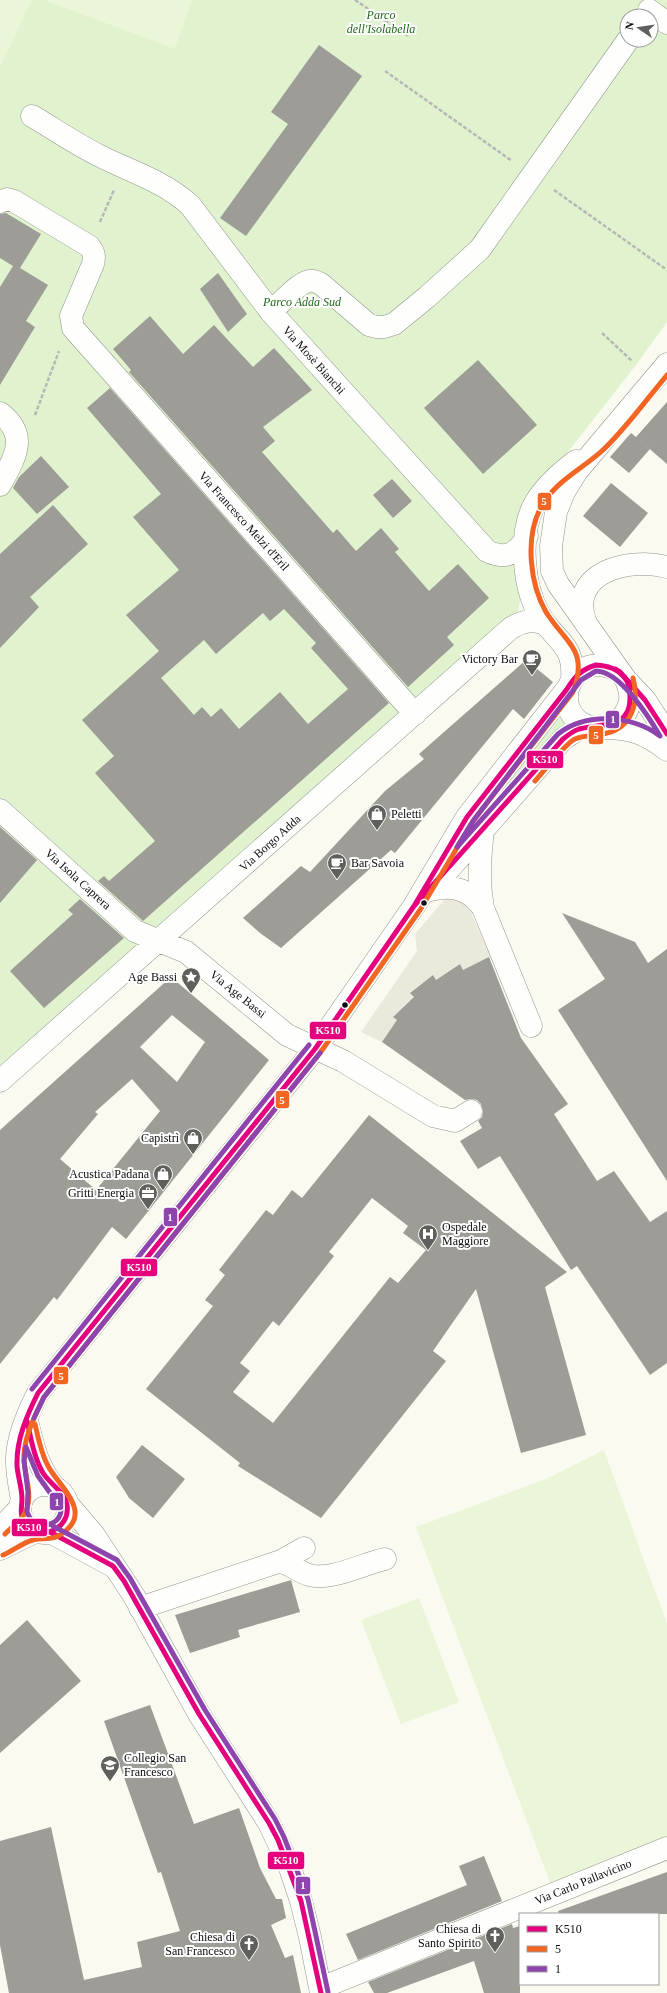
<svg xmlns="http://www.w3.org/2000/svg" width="667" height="1993" font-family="'Times New Roman',serif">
	<rect width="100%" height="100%" fill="#fafaf0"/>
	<path fill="#e0f2ce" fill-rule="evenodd" d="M0,0h667v322l-31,43 -83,106 -21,49 -14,93 -518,457zM627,16h24v24h-24z
		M563,718l3,3v3l-52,62 -5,-5 50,-62z"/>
	<path fill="#ebf6d8" d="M0,0h32l-32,67z
		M44,0h148l-17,49z
		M604,1450l63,174v212l-116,49 -135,-358 130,-48z
		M419,1598l40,104 -58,22 -40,-104z"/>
	<path fill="#ebe9db" d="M452,896l8,1 9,11 22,49 -28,13 -3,-6 -24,16 -3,-5 -23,17 4,5 -20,19 3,4 -15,22 -21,-10 56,-81 -2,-17 29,-34z"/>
	<path fill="#9d9c96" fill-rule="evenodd" d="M319,45l43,31 -116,160 -26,-18 68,-94 -17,-12z
		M6,213l35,21 -21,34 28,17 -22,36 9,6 -35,58v-98l13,-21 -13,-8v-44z
		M218,273l29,41 -19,18 -28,-43z
		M150,316l33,38 31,-29 39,42 21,-19 38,42 -49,37 12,14 -13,11 71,81 4,-4 19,22 25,-23 18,21 -4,3 34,39 29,-27 31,34 -42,39 7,8 -46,42 -279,-315 2,-2 -18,-21z
		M478,360l59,65 -54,49 -59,-66z
		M110,388l279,315 -246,218 -45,-40 6,-5 5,5 46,-40 -60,-68 19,-17 -32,-36 77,-69 -33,-36 53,-45 -46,-53 28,-23 -74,-86zM284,609l32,34 -5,5 37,41 -40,35 -28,-32 -41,37 -18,-21 -10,9 -9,-10 -8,8 -33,-37 43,-38 12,14 47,-41 7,8z
		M667,402v62l-23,-20 6,5 -21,24 -19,-16 21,-24 5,4z
		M41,456l28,31 -32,27 -24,-26 6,-11z
		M392,479l20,22 -19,17 -20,-23z
		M611,483l37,30 -28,34 -37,-31z
		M53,505l35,39 -58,53 9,10 -39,41v-94z
		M526,660l27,22 -29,37 -11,-10 -118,144 -4,-3 -110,98 -21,-15 -17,-15 58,-52 9,6 75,-81 39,-32 -5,-5z
		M0,827l37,33 -37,43z
		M80,899l44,39 -80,70 -34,-37 63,-57 -5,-4z
		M562,913l73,29 13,21 19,-14v232l-109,-171 47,-31z
		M489,957l32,81 47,66 -14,10 43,67 17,-10 36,51 17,-11v152l-17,12 -73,-109 -6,4 -71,-114 -22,13 -18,-28 22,-13 -4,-7 4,-4 1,-6 -2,-7 -4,-4 -6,-1 -6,1 -83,-58 15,-22 -4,-3 21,-20 -4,-4 23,-18 3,5 24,-16 3,6z
		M171,977l98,83 -143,179 -14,-12 -55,73 -3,-3 -54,67v-234zM172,1015l33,27 -28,40 -37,-35zM132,1079l28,32 -64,79 -36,-31 38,-45 -3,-2z
		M369,1115l198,157 -22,15 41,148 -65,18 -45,-164 -43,62 13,10 -125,157 -83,-52 2,-3 -94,-74 67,-83 -8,-6 20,-25 -6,-5 47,-60 7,5 19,-25 10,8zM372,1198l36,28 -5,7 23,17 -28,33 -8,-6 -117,146 -40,-31 17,-21 -10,-8 33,-42 6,5 55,-70 -5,-4z
		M142,1445l43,34 -32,39 -24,-20 -13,-21z
		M291,1580l9,32 -62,18 2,7 -50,16 -15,-38z
		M27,1620l54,61 -81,72v-108z
		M150,1705l44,119 45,-16 21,60 16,31h6l4,19 -15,7 14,33 8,-3 8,38h-292l-9,-48v-104l51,-14 33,153 58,-13 -5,-25 43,-11 -19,-59 -3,1 -54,-152z
		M484,1856l18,45 -144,59 -12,-26 121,-49 -8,-19z
		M667,1872v42h-108l-1,-3z
		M512,1924l1,4 7,-2v67h-36l-10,-32 -87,32h-13l-6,-11z"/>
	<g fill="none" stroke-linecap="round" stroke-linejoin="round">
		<defs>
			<path id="minor" d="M649,10l18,13
				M32,116c22,13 44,28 66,39 33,17 64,25 92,50l81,107 216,239c18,9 31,3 40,-15
				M0,202l7,-3 7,2 75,45c5,6 6,10 4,18l-22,52 2,12 342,386
				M271,312c9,-8 27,-29 38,-31 5,-1 8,1 12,3l48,41 8,2h7l10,-3 33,-27 53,-48 148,-209
				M0,413c30,23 14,46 0,72
				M586,624c-20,-52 43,-67 81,-57
				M620,672c-46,-27 -73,35 -35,53 18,9 41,-3 45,-24 1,-7 -1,-14 -4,-21l-68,-96 -6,-13 -1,-25 5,-34 8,-20 13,-21 90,-107
				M572,679c3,-36 -18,-38 -33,-65 -16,-28 -20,-80 -5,-109 10,-18 26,-32 42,-44
				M626,680l19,20 22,34
				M603,728c28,0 42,5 64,22
				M0,810l135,121 51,21 101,83 56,26 90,55 22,5 16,-10
				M483,830c-3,27 -5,51 0,78
				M443,876l120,-137 16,-10 14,-1
				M431,890c21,-6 40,0 52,18l48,118
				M0,1081l511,-453c12,-7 21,-9 34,-4
				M27,1421c7,28 10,45 29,68
				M20 1509a24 24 0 1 1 48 0a24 24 0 1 1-48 0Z
				M22,1500c-2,-12 -5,-25 -5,-38 -1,-21 11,-50 21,-69l277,-344 99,-143 53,-89 100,-128
				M66,1502l28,33 40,61 65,118 70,109 21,45 11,33 9,36 11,56
				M0,1529l20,-21
				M50,1532l61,33
				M0,1549l35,-17
				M281,1561c9,4 19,11 28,14 22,6 53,-11 76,-16
				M140,1608l141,-47 23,-13
				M321,1988l346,-140"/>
		</defs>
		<use href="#minor" stroke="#93938f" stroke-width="23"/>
		<path stroke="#b7b7b5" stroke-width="2.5" stroke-dasharray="4 2" stroke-linecap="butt" d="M355,0l55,37
			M385,71l127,90
			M554,190l113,80
			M100,222l14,-32
			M602,333l30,28
			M35,415l24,-64"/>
		<use href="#minor" stroke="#fefefd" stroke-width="22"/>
		<defs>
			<path id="bus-1" d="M596,665c12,1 20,3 28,12 5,5 6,13 6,20 1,33 -30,26 -51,32 -6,2 -11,6 -16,10l-149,167 53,-89 100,-128c8,-13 15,-20 29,-24z
				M615,669l5,3 25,28 22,34
				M27,1421c4,17 7,37 16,52 7,11 22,19 24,32 4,24 -28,38 -42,18 -6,-8 -3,-16 -3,-24 0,-11 -4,-22 -5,-33 -1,-26 10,-51 21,-73l277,-344 99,-143
				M50,1532l63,34 11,15 75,133 70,109 9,17 23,61 20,92"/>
			<path id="bus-2" d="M535,781c8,-9 31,-38 40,-42 9,-4 19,-3 28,-5 28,-5 37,-30 30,-56
				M5,1534c6,-6 13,-11 18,-18 13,-18 0,-41 1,-61 1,-20 11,-40 20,-58l276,-344 100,-143 53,-89 100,-129c16,-43 -7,-48 -27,-80 -16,-28 -21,-73 -6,-103 13,-27 43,-40 64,-60 23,-22 42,-49 63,-74
				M3,1555c10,-4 19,-12 30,-15 9,-3 19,1 27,-5 35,-22 0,-47 -12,-69 -7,-13 -10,-28 -13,-42"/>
			<path id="bus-3" d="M596,671c24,0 53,46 64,65 -28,-21 -74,-24 -102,-2l-101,113 16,-26 108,-141z
				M32,1389l277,-344
				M34,1418l10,-21 276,-344
				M26,1447l12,29 23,32c1,14 -15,21 -26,15l-5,-5 -3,-6 1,-20 -4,-31z
				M53,1526l64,34 13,18 75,132 70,109 9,18 24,62 20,93"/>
		</defs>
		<use href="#bus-1" stroke="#fff" stroke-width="8"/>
		<use href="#bus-2" stroke="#fff" stroke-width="8"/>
		<use href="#bus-3" stroke="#fff" stroke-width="8"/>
		<use href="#bus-1" stroke="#e5007d" stroke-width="5"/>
		<use href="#bus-2" stroke="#f26522" stroke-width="5"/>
		<use href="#bus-3" stroke="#8e44ad" stroke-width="5"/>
	</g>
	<defs>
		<symbol id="cafe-pin" viewBox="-11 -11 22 30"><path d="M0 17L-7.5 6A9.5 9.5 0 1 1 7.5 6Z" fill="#5f5f5c" stroke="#fff"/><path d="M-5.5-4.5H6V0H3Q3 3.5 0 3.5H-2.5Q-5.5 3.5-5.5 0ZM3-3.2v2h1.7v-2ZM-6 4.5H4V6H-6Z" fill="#fff"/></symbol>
		<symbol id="shop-pin" viewBox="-11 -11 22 30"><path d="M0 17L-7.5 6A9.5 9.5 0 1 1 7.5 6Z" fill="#5f5f5c" stroke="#fff"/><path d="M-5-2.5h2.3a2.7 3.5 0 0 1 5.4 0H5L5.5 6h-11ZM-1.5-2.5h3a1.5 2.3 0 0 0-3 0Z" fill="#fff"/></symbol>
		<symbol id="sight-pin" viewBox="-11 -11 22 30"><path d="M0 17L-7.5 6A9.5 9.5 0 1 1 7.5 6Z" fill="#5f5f5c" stroke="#fff"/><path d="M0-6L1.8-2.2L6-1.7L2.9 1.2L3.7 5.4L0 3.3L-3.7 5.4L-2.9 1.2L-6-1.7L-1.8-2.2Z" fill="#fff"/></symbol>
		<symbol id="office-pin" viewBox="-11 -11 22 30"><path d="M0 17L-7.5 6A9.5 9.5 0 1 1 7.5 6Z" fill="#5f5f5c" stroke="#fff"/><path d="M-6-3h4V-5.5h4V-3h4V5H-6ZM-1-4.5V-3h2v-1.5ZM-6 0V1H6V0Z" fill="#fff"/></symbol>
		<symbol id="hospital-pin" viewBox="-11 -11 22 30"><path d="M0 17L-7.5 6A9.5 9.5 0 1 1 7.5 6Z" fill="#5f5f5c" stroke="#fff"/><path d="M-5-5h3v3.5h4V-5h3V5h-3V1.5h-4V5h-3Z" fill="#fff"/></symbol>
		<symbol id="school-pin" viewBox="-11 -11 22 30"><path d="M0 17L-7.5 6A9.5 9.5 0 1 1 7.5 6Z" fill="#5f5f5c" stroke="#fff"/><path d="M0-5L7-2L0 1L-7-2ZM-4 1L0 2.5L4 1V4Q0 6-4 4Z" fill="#fff"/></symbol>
		<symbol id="church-pin" viewBox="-11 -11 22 30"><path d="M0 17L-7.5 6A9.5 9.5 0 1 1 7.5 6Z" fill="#5f5f5c" stroke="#fff"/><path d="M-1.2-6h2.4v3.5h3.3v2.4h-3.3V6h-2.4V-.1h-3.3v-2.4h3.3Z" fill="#fff"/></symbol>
	</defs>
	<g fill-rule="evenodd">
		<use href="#cafe-pin" x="521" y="648" width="22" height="30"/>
		<use href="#shop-pin" x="366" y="803" width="22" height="30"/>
		<use href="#cafe-pin" x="326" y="852" width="22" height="30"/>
		<use href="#sight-pin" x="180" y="966" width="22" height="30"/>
		<use href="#shop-pin" x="182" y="1127" width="22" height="30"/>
		<use href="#shop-pin" x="152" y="1163" width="22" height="30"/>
		<use href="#office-pin" x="137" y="1182" width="22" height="30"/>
		<use href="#hospital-pin" x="417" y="1223" width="22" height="30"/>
		<use href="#school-pin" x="99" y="1754" width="22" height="30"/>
		<use href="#church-pin" x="484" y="1925" width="22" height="30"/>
		<use href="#church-pin" x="238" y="1933" width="22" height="30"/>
	</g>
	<g fill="#0c0c0c" stroke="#fff" stroke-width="1.5">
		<circle cx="424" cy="903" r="3.5"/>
		<circle cx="345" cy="1005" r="3.5"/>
	</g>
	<g text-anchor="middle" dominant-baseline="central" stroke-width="4" stroke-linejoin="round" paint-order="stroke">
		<g font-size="12" font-style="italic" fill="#206819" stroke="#fff">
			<text x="381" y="15">Parco<tspan x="381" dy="14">dell'Isolabella</tspan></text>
			<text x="302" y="302">Parco Adda Sud</text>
		</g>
		<g font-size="12" fill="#0c0c0c" stroke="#fff">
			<text transform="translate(314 360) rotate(48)">Via Mosè Bianchi</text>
			<text transform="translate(244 521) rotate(48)">Via Francesco Melzi d'Eril</text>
			<text transform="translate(270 843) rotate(-42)">Via Borgo Adda</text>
			<text transform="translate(78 879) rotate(42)">Via Isola Caprera</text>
			<text transform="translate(238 994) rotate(39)">Via Age Bassi</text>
			<text transform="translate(583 1882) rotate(-22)">Via Carlo Pallavicino</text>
		</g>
		<g font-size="12" fill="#0c0c0c" stroke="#fff" text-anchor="end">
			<text x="518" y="659">Victory Bar</text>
			<text x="391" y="814" text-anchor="start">Peletti</text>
			<text x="351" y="863" text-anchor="start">Bar Savoia</text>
			<text x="177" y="977">Age Bassi</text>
			<text x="179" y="1138">Capistrì</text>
			<text x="149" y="1174">Acustica Padana</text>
			<text x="134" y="1193">Gritti Energia</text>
			<text x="442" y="1227" text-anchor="start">Ospedale<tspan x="442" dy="14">Maggiore</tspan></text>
			<text x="124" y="1758" text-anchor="start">Collegio San<tspan x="124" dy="14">Francesco</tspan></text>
			<text x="481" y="1929">Chiesa di<tspan x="481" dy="14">Santo Spirito</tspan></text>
			<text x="235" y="1937">Chiesa di<tspan x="235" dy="14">San Francesco</tspan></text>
		</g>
	</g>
	<g stroke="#fff" stroke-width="1.5">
		<rect x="537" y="492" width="15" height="19" rx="4" fill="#f26522"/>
		<rect x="605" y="710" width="15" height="19" rx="4" fill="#8e44ad"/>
		<rect x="588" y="725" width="16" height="20" rx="4" fill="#f26522"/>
		<rect x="526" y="750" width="38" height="19" rx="4" fill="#e5007d"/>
		<rect x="309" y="1021" width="38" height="19" rx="4" fill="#e5007d"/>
		<rect x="275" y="1090" width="15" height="19" rx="4" fill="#f26522"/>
		<rect x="163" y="1207" width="15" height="20" rx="4" fill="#8e44ad"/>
		<rect x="120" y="1258" width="38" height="19" rx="4" fill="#e5007d"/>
		<rect x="53" y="1366" width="16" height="19" rx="4" fill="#f26522"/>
		<rect x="49" y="1492" width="15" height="19" rx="4" fill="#8e44ad"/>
		<rect x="11" y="1518" width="37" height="19" rx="4" fill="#e5007d"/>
		<rect x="267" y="1851" width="38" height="19" rx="4" fill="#e5007d"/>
		<rect x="295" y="1876" width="16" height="19" rx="4" fill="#8e44ad"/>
	</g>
	<g font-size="11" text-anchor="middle" font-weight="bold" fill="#fff">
		<text x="544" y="505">5</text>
		<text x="613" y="723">1</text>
		<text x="596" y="739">5</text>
		<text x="545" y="763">K510</text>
		<text x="328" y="1034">K510</text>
		<text x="282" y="1104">5</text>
		<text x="170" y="1221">1</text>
		<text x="139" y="1271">K510</text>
		<text x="61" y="1380">5</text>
		<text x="57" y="1506">1</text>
		<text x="29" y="1531">K510</text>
		<text x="286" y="1864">K510</text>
		<text x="303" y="1889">1</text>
	</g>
	<rect x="519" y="1913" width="140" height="72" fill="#ffffff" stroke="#9e9e9e"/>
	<rect x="527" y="1926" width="20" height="6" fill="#e5007d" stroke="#9e9e9e"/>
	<text x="555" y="1933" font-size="12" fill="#0c0c0c">K510</text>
	<rect x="527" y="1946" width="20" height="6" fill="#f26522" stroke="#9e9e9e"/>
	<text x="555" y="1953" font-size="12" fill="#0c0c0c">5</text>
	<rect x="527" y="1966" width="20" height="6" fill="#8e44ad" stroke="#9e9e9e"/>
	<text x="555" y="1973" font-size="12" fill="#0c0c0c">1</text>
	<g transform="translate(639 28) rotate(283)"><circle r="19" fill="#ffffff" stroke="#9e9e9e"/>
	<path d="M0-3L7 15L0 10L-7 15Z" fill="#5f5f5c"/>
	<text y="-6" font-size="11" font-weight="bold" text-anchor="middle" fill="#0c0c0c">N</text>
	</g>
</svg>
